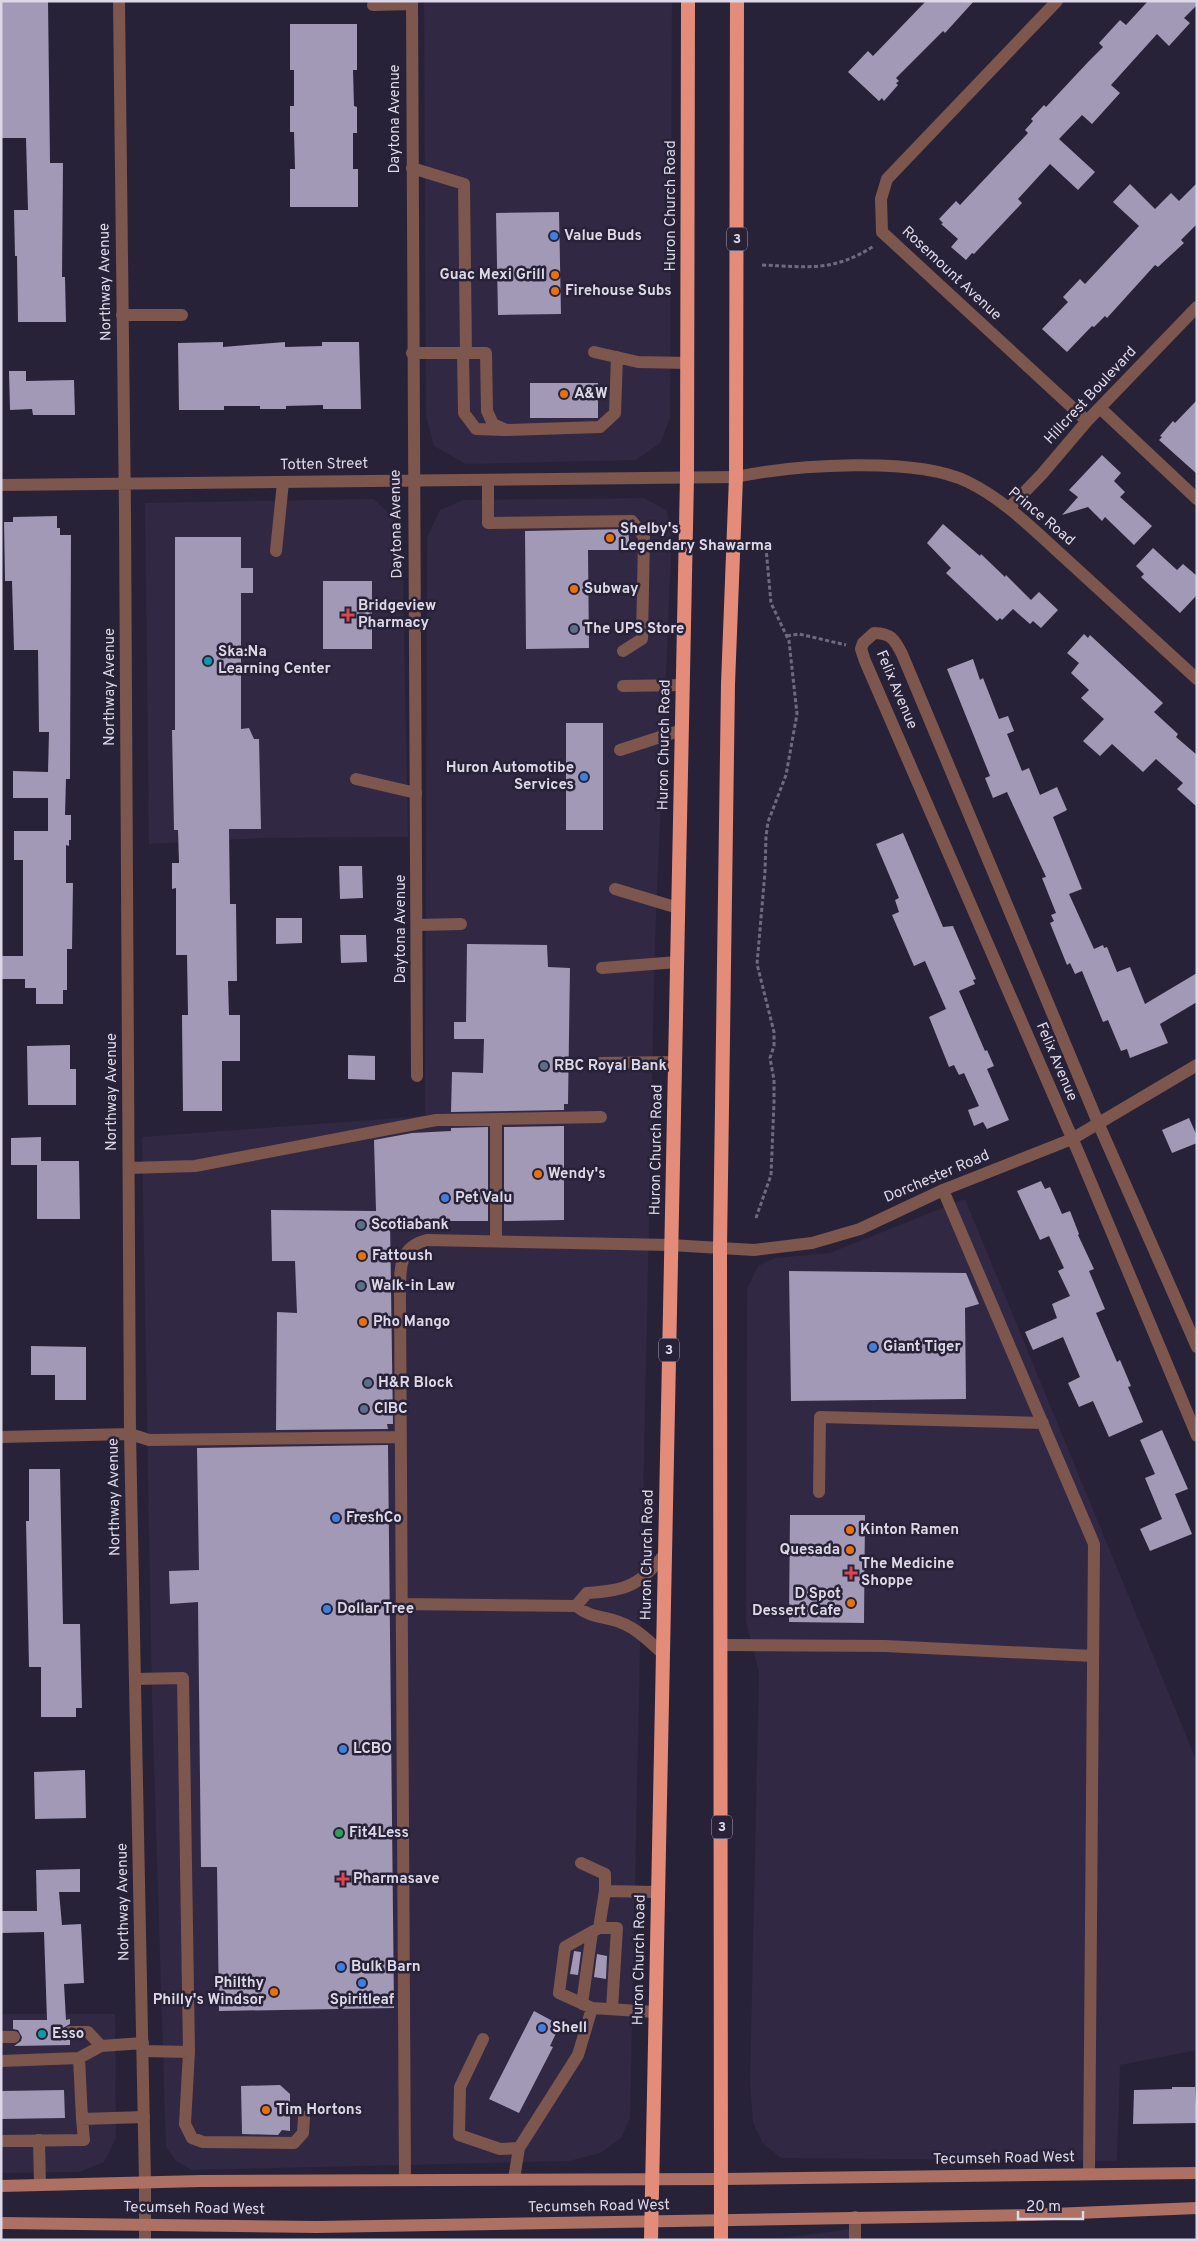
<svg xmlns="http://www.w3.org/2000/svg" width="1198" height="2241" font-family="Overpass,sans-serif">
	<rect width="100%" height="100%" fill="#282238"/>
	<path fill="#312844" d="M424,1h248l-2,417 -10,25 -24,17 -170,4 -32,-18 -8,-30z
		M644,498l22,12 6,20 -17,411 -25,1177 -9,20 -21,15 -31,8 -377,9 -16,-9 -10,-14 -14,-446 -10,-564 283,-21 2,-578 13,-28 23,-10z
		M374,499l28,28 6,310 -146,1 -113,6 -4,-341z
		M965,1199l232,563v288l-77,15 -3,96 -336,-3 -19,-16 -9,-20 -3,-40 9,-410 -13,-50 1,-333 11,-23 17,-8 55,-5z
		M1,2014h114l1,124 -12,24 -25,10 -78,1z
		M860,2228v12h-88l1,-1z"/>
	<path fill="#a199b5" d="M1,1h47l2,162h13l-1,114h3l1,45h-48l-1,-66h-2l-1,-46h14l-2,-72h-25z
		M926,1h48l-29,32 -2,-2 -47,47 3,3 -3,2 2,2 -14,16 -2,-3 -3,3 -31,-29 20,-21 5,5z
		M1148,1h49v4l-13,13 6,5 -21,23 -12,-12 -46,51 9,8 -28,31 -10,-9 -23,24 36,33 -17,18 -28,-26 -32,35 4,4 -48,51 -2,-1 -6,7 -15,-13 7,-8 -17,-15 2,-1 -4,-4 17,-18 4,4 68,-72 -3,-3 8,-9 -2,-2 13,-14 2,2 43,-46 14,-14 -4,-4 21,-23 6,5z
		M290,24h67v46h-4l1,36 3,1v26h-4v36h5v38h-68v-38h5l-1,-37h-4v-26h4v-36h-4z
		M1197,183v41l-16,16 3,3 -26,24 -3,-2 -48,53 -2,-2 -11,11 -2,-1 -25,26 -25,-23 26,-27 -5,-5 17,-18 5,5 54,-58 -26,-24 17,-18 25,25 16,-16 8,8z
		M559,212l2,102 -63,1 -2,-102z
		M223,342v5l62,-5v5l37,-1v-4h37l2,67h-38v-4l-37,1v3h-26v-3h-36v4h-45l-1,-67z
		M9,371h17v10l48,-1 1,35h-42l-1,-6 -22,1z
		M530,383h68v35h-68z
		M1197,400v74l-38,-34 3,-3 -2,-1 13,-15 2,2z
		M1102,455l19,18 -7,8 11,11 -5,5 32,29 -18,19 -29,-28 -3,4 -14,-14 -26,8 16,-18 -9,-7z
		M57,516v12h3v7h11l-1,244h-4l-1,36h6v25h-2v6l-3,-1v38h7l-1,66h-5v41h-4v14h-27v-16h-11v-9h-24v-23h22v-96h-9v-29h34v-33h-35v-27l35,1 1,-40h-10l-1,-82h-24l-2,-69h-7l-1,-59h9v-5z
		M943,524l37,32 1,-2 24,23 1,-2 25,25 8,-8 19,18 -17,18 -8,-7 -3,3 -17,-15 -11,11 -2,-2 -3,3 -51,-48 5,-5 -24,-25z
		M628,529l2,21h-42l1,98 -63,1 -1,-118z
		M175,537h66v31h12v25h-12v136l8,-1 5,11h5l2,90h-32l1,75h6l1,77h-9l1,34h11v46h-18v50h-39l-1,-96h6l-1,-60h-11v-67l-4,1v-26h7l-1,-33h-4l-2,-100h3z
		M1153,548l24,22 6,-6 14,12v19l-17,18 -39,-36 3,-3 -8,-8z
		M323,581h49v68h-49z
		M1084,634l4,4 2,-3 73,68 -9,9 24,22 -2,3 21,18v52l-20,-18 6,-6 -27,-24 -13,13 -31,-28 -12,12 -17,-15 21,-22 -23,-21 8,-8 -18,-17 8,-10 -12,-10z
		M973,659l7,21 3,-2 16,41 9,-3 6,15 -7,3 15,37 7,-3 11,27 17,-8 10,23 -14,7 29,72 -13,5 25,55 9,-4 1,3 3,-1 10,25 13,-5 15,37 52,-31v29l-37,22 8,19 -38,15 -3,-9 -6,2 -13,-31 -5,2 -21,-51 -7,3 -5,-11 -3,2 -17,-42 4,-2 -3,-6 5,-2 -14,-35 4,-1 -39,-85 -14,6 -8,-20 5,-2 -43,-107z
		M566,723h37v107h-37z
		M903,833l40,94 10,-1 23,53 -3,1 2,4 -16,7 26,60 2,-1 7,16 -7,3 22,51 -22,9 -4,-7 -9,4 -6,-16 11,-4 -15,-33 -5,2 -5,-10 -5,2 -20,-50 17,-8 -21,-48 -11,5 -22,-51 7,-3 -4,-12 4,-2 -23,-54z
		M339,866h23l1,32 -23,1z
		M276,918h26v25l-26,1z
		M340,935h26l1,27 -26,1z
		M467,944l80,1 1,22 22,1 -2,136h-4v6l-113,2 1,-40 31,1 1,-34h-30v-17h12z
		M70,1045v24h6v36h-48l-1,-59z
		M348,1055l27,1v24l-27,-1z
		M1189,1118l8,18v7l-25,10 -10,-23z
		M564,1126v94l-60,1v-94z
		M488,1127v94h-98l3,203h-6l1,5 -112,1 1,-118 20,1 -2,-52h-23l-1,-51 105,1 -2,-71 38,-7 39,-2v-3z
		M41,1137v24h38l1,58h-43v-54h-26v-27z
		M1041,1181l4,8 5,-2 12,27 8,-3 9,23 -1,1 16,34 -5,2 16,38 -9,4 21,49 3,-2 11,26 -3,1 15,35 -34,15 -16,-36 -14,6 -11,-24 12,-6 -17,-40 -30,13 -8,-18 32,-14 -5,-14 18,-8 -12,-25 6,-3 -15,-32 -9,4 -23,-49z
		M789,1271l177,2 13,31 -14,4 1,91 -175,2z
		M31,1346l55,1v53h-31v-25h-24z
		M1162,1430l26,59 -13,5 17,40 -42,17 -10,-22 22,-10 -17,-41 10,-4 -15,-34z
		M388,1445l6,563 -175,3 -2,-144h-16l-3,-265 -28,2 -1,-33 30,-1 -2,-122z
		M29,1469h31l3,155h17l2,84h-6v9h-35v-50h-12l-3,-146h3z
		M790,1515h75l-1,108 -75,-1z
		M85,1770l1,48 -51,1 -1,-47z
		M80,1869v23h-21l3,33 19,-1 3,59 -20,1 2,36 4,-1v5l-7,4 -1,4 4,7 4,1v5l-56,1 7,-5 1,-4 -4,-7 -5,-1v-9h34l-3,-88 -43,1v-22h36l-1,-41z
		M574,1951l7,1 -3,23 -8,-1z
		M597,1954l10,2 -1,23 -12,-2z
		M534,2011l26,14 -10,21 3,1 -34,66 -30,-14z
		M280,2085l10,9v37l-8,-1 -4,5 -36,-1 -1,-48z
		M1172,2087h23l2,36 -64,1 1,-34 38,-1z
		M64,2090l1,28 -64,1v-28z"/>
	<g fill="none" stroke-linecap="round" stroke-linejoin="round">
		<path stroke="#6f6a7d" stroke-width="3" stroke-dasharray="4 2.5" stroke-linecap="butt" d="M762,265c47,2 71,7 112,-19
			M787,636l12,-2 47,11
			M756,1218l15,-43 3,-73v-22l-4,-22 4,-12v-14l-17,-68 8,-92 1,-35 2,-15 18,-47 11,-61 -8,-73 -18,-38 -5,-55"/>
		<path stroke="#7d564e" stroke-width="12" d="M373,5l39,-1
			M412,168l52,16 2,169
			M122,315h60
			M594,352l44,10 49,1
			M412,353h74l1,58 6,13 13,6 94,-3 15,-14 2,-56
			M463,353l1,60 12,16 27,1
			M1100,408l97,91
			M488,480v43l144,-2 12,16 -2,102 -19,12
			M276,551l7,-69
			M623,686l60,-1
			M620,750l62,-20
			M356,779l60,14
			M615,889l63,19
			M417,925l44,-1
			M602,968l75,-6
			M601,1063l74,-1
			M496,1119v122
			M129,1168l66,-2 241,-46 165,-3
			M943,1190l151,354 -5,630
			M130,1434l19,6 252,-3
			M819,1492l1,-75 223,6
			M402,1604l174,2c12,10 22,10 37,14 20,5 34,19 49,33
			M576,1606l11,-13c39,-2 53,-8 77,-38
			M721,1645l164,1 208,10
			M135,1679l48,-1 6,374 -46,-1
			M581,1863l24,11v17l52,1
			M599,1928l6,-37
			M582,2004l10,-72
			M592,2008l-33,-15 6,-46 34,-19h18l-5,81
			M70,2032h18l13,14
			M1,2037h13
			M483,2039l-23,48 -1,48 41,14 19,-1
			M189,2052l-4,72 7,14 11,4 91,1 9,-10 1,-16
			M79,2058l3,61
			M1,2061l78,-3 22,-12 42,-3
			M39,2140l1,45
			M1,2141l83,-1 -2,-21 62,-2
			M514,2179l5,-31 59,-93 14,-47 63,4
			M405,2180l-5,-884c0,-26 -2,-49 27,-56l243,5
			M855,2217v23
			M145,2240v-58"/>
		<path stroke="#7d564e" stroke-width="12" d="M119,1l6,511 5,922 15,748
			M412,1l5,1075
			M1057,1l-170,178 -6,20 1,33 205,189
			M1,485l735,-8
			M1009,508l33,-34 45,-53 110,-114
			M670,1245l84,5 58,-7 48,-14 83,-39 129,-51 125,-74
			M1197,1347l-98,-222 -197,-471c-7,-14 -11,-21 -28,-21l-11,10 -2,6 4,12 214,493 118,282
			M1,1437l129,-3"/>
		<path stroke="#7d564e" stroke-width="12" d="M736,477c57,-12 180,-21 232,5 37,18 67,49 98,77 44,40 87,80 131,120"/>
		<path stroke="#ad7063" stroke-width="12" d="M1,2186l200,-5 522,-2 474,-6
			M1,2223l316,4 712,-12 168,-7"/>
		<path stroke="#e48c7a" stroke-width="14" d="M651,2240l36,-1762 1,-477
			M721,2240l-1,-992 8,-564 8,-207 1,-476"/>
	</g>
	<g fill="#3f7fe0" stroke="#282238" stroke-width="2">
		<circle cx="554" cy="236" r="5"/>
		<circle cx="584" cy="777" r="5"/>
		<circle cx="445" cy="1198" r="5"/>
		<circle cx="873" cy="1347" r="5"/>
		<circle cx="336" cy="1518" r="5"/>
		<circle cx="327" cy="1609" r="5"/>
		<circle cx="343" cy="1749" r="5"/>
		<circle cx="341" cy="1967" r="5"/>
		<circle cx="362" cy="1983" r="5"/>
		<circle cx="542" cy="2028" r="5"/>
	</g>
	<g fill="#e8710a" stroke="#282238" stroke-width="2">
		<circle cx="555" cy="275" r="5"/>
		<circle cx="555" cy="291" r="5"/>
		<circle cx="564" cy="394" r="5"/>
		<circle cx="610" cy="538" r="5"/>
		<circle cx="574" cy="589" r="5"/>
		<circle cx="538" cy="1174" r="5"/>
		<circle cx="362" cy="1256" r="5"/>
		<circle cx="363" cy="1322" r="5"/>
		<circle cx="850" cy="1530" r="5"/>
		<circle cx="850" cy="1550" r="5"/>
		<circle cx="851" cy="1603" r="5"/>
		<circle cx="274" cy="1992" r="5"/>
		<circle cx="266" cy="2110" r="5"/>
	</g>
	<g fill="#e0444e" stroke="#282238" stroke-width="2">
		<path d="M345.5 607.5h5v5h5v5h-5v5h-5v-5h-5v-5h5z"/>
		<path d="M848.5 1565.5h5v5h5v5h-5v5h-5v-5h-5v-5h5z"/>
		<path d="M340.5 1871.5h5v5h5v5h-5v5h-5v-5h-5v-5h5z"/>
	</g>
	<g fill="#5c6f8a" stroke="#282238" stroke-width="2">
		<circle cx="574" cy="629" r="5"/>
		<circle cx="544" cy="1066" r="5"/>
		<circle cx="361" cy="1225" r="5"/>
		<circle cx="361" cy="1286" r="5"/>
		<circle cx="368" cy="1383" r="5"/>
		<circle cx="364" cy="1409" r="5"/>
	</g>
	<g fill="#0f9aa8" stroke="#282238" stroke-width="2">
		<circle cx="208" cy="661" r="5"/>
		<circle cx="42" cy="2034" r="5"/>
	</g>
	<circle fill="#2e9e5b" stroke="#282238" stroke-width="2" cx="339" cy="1833" r="5"/>
	<g text-anchor="middle" dominant-baseline="central" stroke-width="5" stroke-linejoin="round" paint-order="stroke">
		<g fill="#282238" stroke="#a6a1b2" stroke-width="1">
			<rect x="727" y="227.5" width="20" height="23" rx="4"/>
			<rect x="659" y="1338.5" width="20" height="23" rx="4"/>
			<rect x="712" y="1815.5" width="20" height="23" rx="4"/>
		</g>
		<g font-size="14" font-weight="bold" fill="#dcd8e7">
			<text x="737" y="239">3</text>
			<text x="669" y="1350">3</text>
			<text x="722" y="1827">3</text>
		</g>
		<g font-size="15" fill="#dcd8e7" stroke="#282238">
			<text transform="translate(395 119) rotate(-90)">Daytona Avenue</text>
			<text transform="translate(671 206) rotate(-90)">Huron Church Road</text>
			<text transform="translate(951 274) rotate(43)">Rosemount Avenue</text>
			<text transform="translate(106 282) rotate(-91)">Northway Avenue</text>
			<text transform="translate(1091 396) rotate(-47)">Hillcrest Boulevard</text>
			<text transform="translate(324 465) rotate(-1)">Totten Street</text>
			<text transform="translate(1041 517) rotate(40)">Prince Road</text>
			<text transform="translate(397 524) rotate(-91)">Daytona Avenue</text>
			<text transform="translate(110 687) rotate(-90)">Northway Avenue</text>
			<text transform="translate(896 690) rotate(67)">Felix Avenue</text>
			<text transform="translate(665 745) rotate(-89)">Huron Church Road</text>
			<text transform="translate(401 929) rotate(-90)">Daytona Avenue</text>
			<text transform="translate(1056 1062) rotate(67)">Felix Avenue</text>
			<text transform="translate(112 1092) rotate(-90)">Northway Avenue</text>
			<text transform="translate(657 1150) rotate(-89)">Huron Church Road</text>
			<text transform="translate(937 1177) rotate(-23)">Dorchester Road</text>
			<text transform="translate(115 1497) rotate(-91)">Northway Avenue</text>
			<text transform="translate(648 1555) rotate(-89)">Huron Church Road</text>
			<text transform="translate(124 1902) rotate(-91)">Northway Avenue</text>
			<text transform="translate(640 1960) rotate(-89)">Huron Church Road</text>
			<text transform="translate(1004 2159) rotate(-1)">Tecumseh Road West</text>
			<text transform="translate(599 2207) rotate(-1)">Tecumseh Road West</text>
			<text transform="translate(194 2209) rotate(1)">Tecumseh Road West</text>
		</g>
		<g font-size="15" font-weight="bold" fill="#dcd8e7" stroke="#282238" text-anchor="start">
			<text x="564" y="236">Value Buds</text>
			<text x="545" y="275" text-anchor="end">Guac Mexi Grill</text>
			<text x="565" y="291">Firehouse Subs</text>
			<text x="574" y="394">A&amp;W</text>
			<text x="620" y="529">Shelby's<tspan x="620" dy="17">Legendary Shawarma</tspan></text>
			<text x="584" y="589">Subway</text>
			<text x="358" y="606">Bridgeview<tspan x="358" dy="17">Pharmacy</tspan></text>
			<text x="584" y="629">The UPS Store</text>
			<text x="218" y="652">Ska:Na<tspan x="218" dy="17">Learning Center</tspan></text>
			<text x="574" y="768" text-anchor="end">Huron Automotibe<tspan x="574" dy="17">Services</tspan></text>
			<text x="554" y="1066">RBC Royal Bank</text>
			<text x="548" y="1174">Wendy's</text>
			<text x="455" y="1198">Pet Valu</text>
			<text x="371" y="1225">Scotiabank</text>
			<text x="372" y="1256">Fattoush</text>
			<text x="371" y="1286">Walk-in Law</text>
			<text x="373" y="1322">Pho Mango</text>
			<text x="883" y="1347">Giant Tiger</text>
			<text x="378" y="1383">H&amp;R Block</text>
			<text x="374" y="1409">CIBC</text>
			<text x="346" y="1518">FreshCo</text>
			<text x="860" y="1530">Kinton Ramen</text>
			<text x="840" y="1550" text-anchor="end">Quesada</text>
			<text x="861" y="1564">The Medicine<tspan x="861" dy="17">Shoppe</tspan></text>
			<text x="841" y="1594" text-anchor="end">D Spot<tspan x="841" dy="17">Dessert Cafe</tspan></text>
			<text x="337" y="1609">Dollar Tree</text>
			<text x="353" y="1749">LCBO</text>
			<text x="349" y="1833">Fit4Less</text>
			<text x="353" y="1879">Pharmasave</text>
			<text x="351" y="1967">Bulk Barn</text>
			<text x="264" y="1983" text-anchor="end">Philthy<tspan x="264" dy="17">Philly's Windsor</tspan></text>
			<text x="362" y="2000" text-anchor="middle">Spiritleaf</text>
			<text x="552" y="2028">Shell</text>
			<text x="52" y="2034">Esso</text>
			<text x="276" y="2110">Tim Hortons</text>
		</g>
	</g>
	<rect width="1198" height="2241" fill="none" stroke="#dcd8e7" stroke-width="5"/>
	<path d="M1018 2211v8h65v-8" fill="none" stroke="#dcd8e7" stroke-width="2.5"/>
	<text x="1026" y="2211" font-size="15" fill="#dcd8e7" stroke="#282238" stroke-width="4" paint-order="stroke">20 m</text>
</svg>
